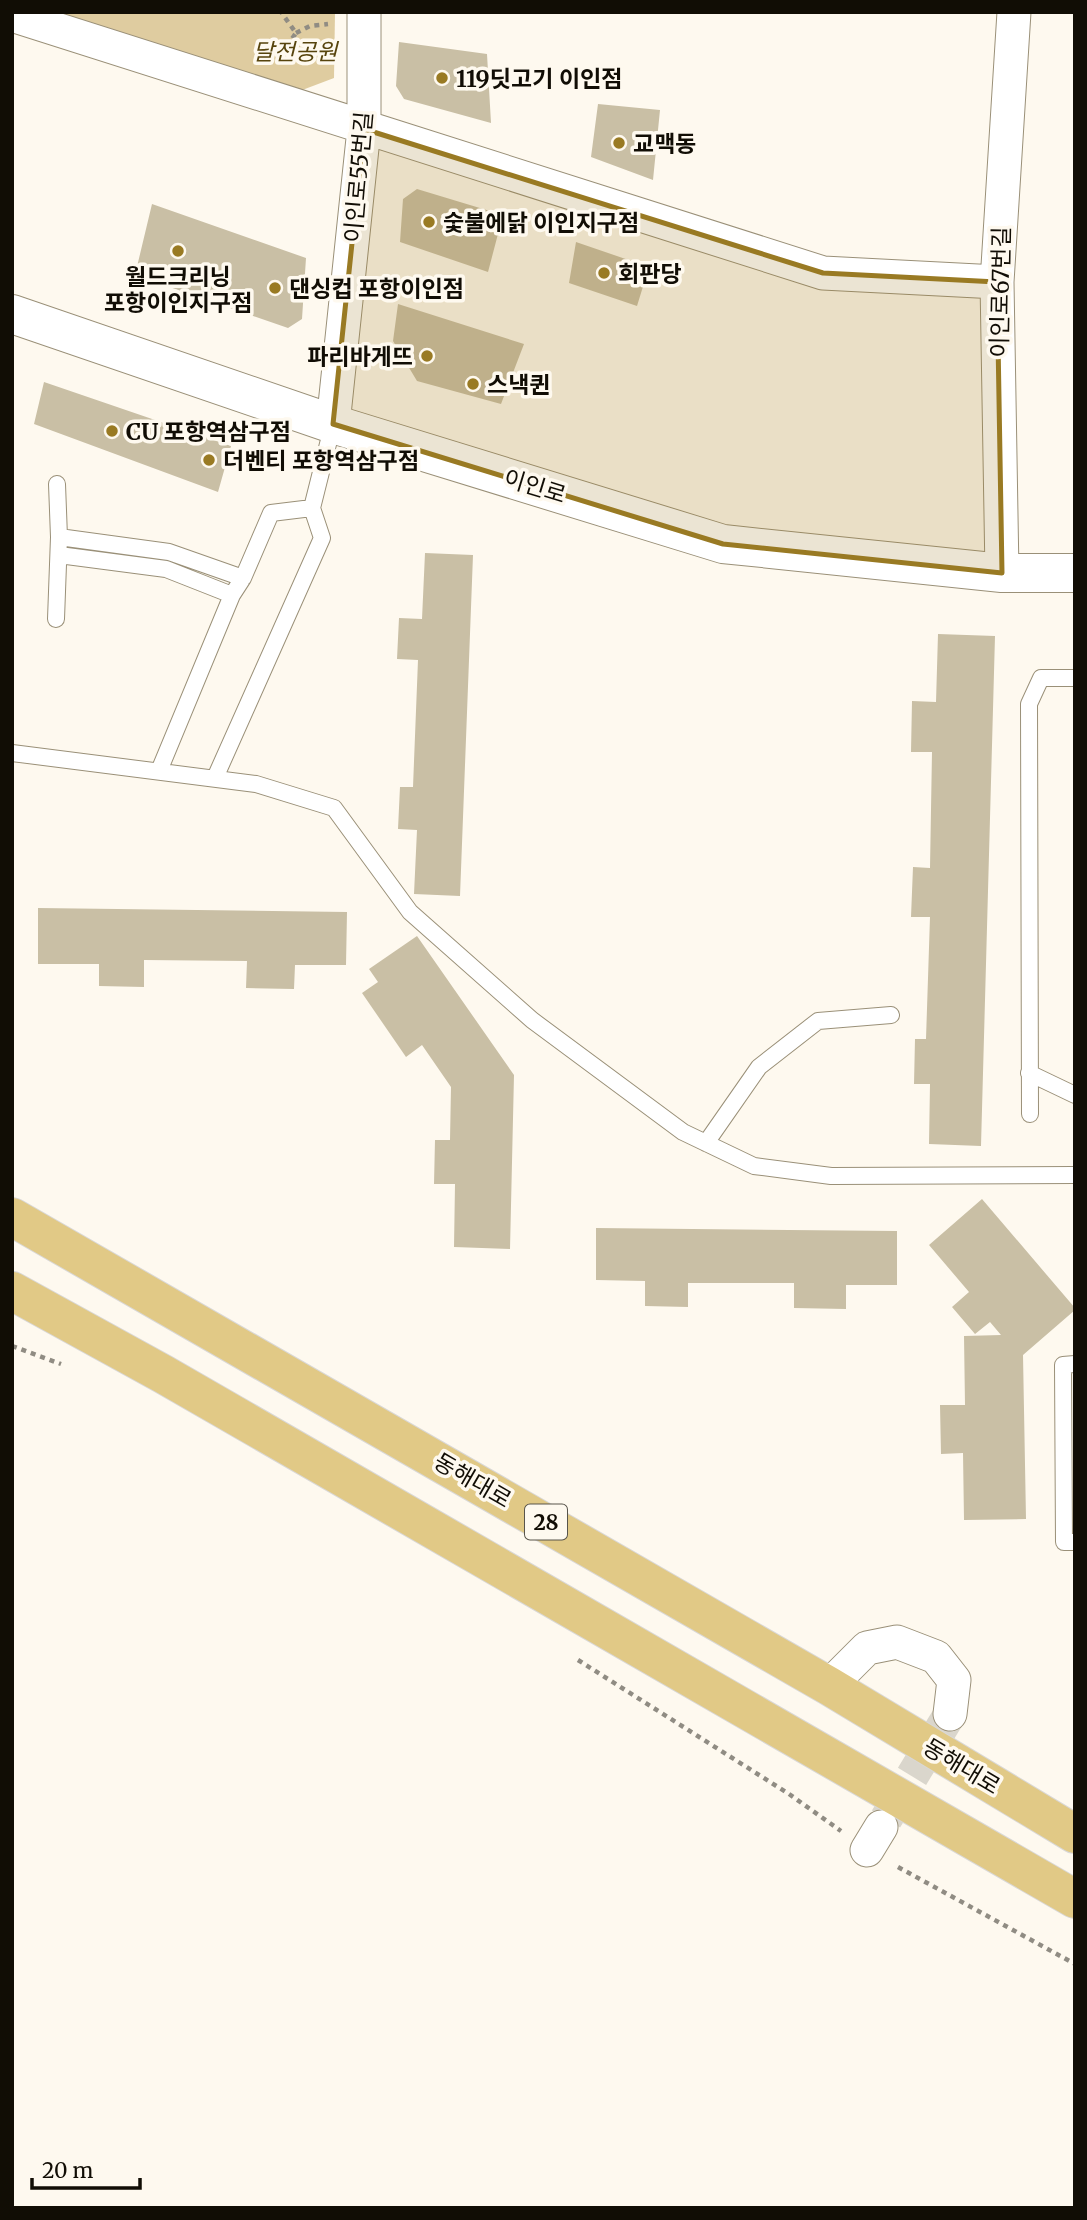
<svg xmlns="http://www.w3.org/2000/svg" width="1087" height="2220" font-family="Merriweather,'Noto Sans KR',serif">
	<rect width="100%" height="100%" fill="#fef9ef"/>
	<path fill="#dfcca0" d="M56,12h279l-1,66 -37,14z"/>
	<path fill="#c9bfa5" d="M399,42l88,12 4,69 -87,-24 -8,-13z
		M598,104l62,6 -7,70 -62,-23z
		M417,189l86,26 -15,57 -88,-30 3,-43z
		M152,204l154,54 -4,61 -14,9 -153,-53z
		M576,242l73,25 -12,39 -68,-23z
		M398,304l126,40 -23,60 -84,-23 -24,-40z
		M44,382l187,64 -13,46 -184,-68z
		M425,553l48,2 -13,341 -46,-2 3,-64 -19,-1 2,-42h13l5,-127 -21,-1 2,-41 23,1z
		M938,634l57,2 -14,510 -52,-2 1,-60h-16l1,-45h11l4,-122h-19l2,-50 17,1 2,-116h-21l1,-51 24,1z
		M38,908l309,4 -1,53h-51l-1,24 -48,-1 1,-27 -103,-1v27l-45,-1v-22h-61z
		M417,936l97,139 -4,174 -56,-2 1,-63h-21l1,-44h15l1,-53 -29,-42 -16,12 -44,-64 16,-11 -9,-13z
		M982,1199l93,109v2l-52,45 3,164 -62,1 -1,-67 -22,1 -1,-49h25l-1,-69 37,-1 -11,-13 -15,12 -23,-27 17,-15 -40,-47z
		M596,1228l301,3v54h-51v24l-52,-1v-25h-106v24l-43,-1v-25l-49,-1z"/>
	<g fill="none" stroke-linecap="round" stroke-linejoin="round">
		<path stroke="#dad6cc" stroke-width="33" stroke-dasharray="33 17" stroke-linecap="butt" d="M886,1819l64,-105"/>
		<defs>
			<path id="service" d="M59,537l110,15 74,26
				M59,555l107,14 66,26
				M56,619l3,-82 -2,-53
				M12,753l244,31 78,24 76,104 122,108 151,112 71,34 77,10 244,-1
				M159,771l73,-176 11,-17 28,-65 41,-5
				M215,778l107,-240 -10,-30 21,-84
				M1029,1073l46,22
				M1030,1114l-1,-410 12,-26h34
				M706,1143l53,-76 59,-46 73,-6
				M1075,1364l-12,1 1,177h11"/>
			<path id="minor" d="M12,15l811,258 174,9
				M333,424l31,-295v-117
				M1002,573l-5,-291 17,-270
				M829,1686l38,-38 30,-6 39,15 18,23 -4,34
				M867,1850l14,-23"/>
			<path id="tertiary" d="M12,314l321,110 390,120 279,29h73"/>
			<path id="primary" d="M12,1217l817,469 246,148
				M12,1291l151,83 912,525"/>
		</defs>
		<use href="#service" stroke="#9a9078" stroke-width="18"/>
		<use href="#minor" stroke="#9a9078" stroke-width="35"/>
		<use href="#tertiary" stroke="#9a9078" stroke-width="40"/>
		<use href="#primary" stroke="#d9d8d7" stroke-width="40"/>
		<path stroke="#908c83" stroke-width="4.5" stroke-dasharray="5 5" stroke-linecap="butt" d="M296,33l14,-7 18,-2
			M279,64v-7l17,-24 -15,-21
			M12,1346l49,18
			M578,1660l211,134 52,37
			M898,1867l177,97"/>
		<use href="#service" stroke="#fff" stroke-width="16"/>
		<use href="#minor" stroke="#fff" stroke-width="33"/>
		<use href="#tertiary" stroke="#fff" stroke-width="38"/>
		<use href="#primary" stroke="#e1c986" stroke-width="38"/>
	</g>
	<path fill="#997a23" fill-opacity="0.2" stroke="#997a23" stroke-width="5" stroke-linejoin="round" d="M364,129l459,144 174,9 5,291 -279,-29 -390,-120z"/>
	<g fill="#997a23" stroke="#fef9ef" stroke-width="2.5">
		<circle cx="442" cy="78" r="7"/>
		<circle cx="619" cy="143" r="7"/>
		<circle cx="429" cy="222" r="7"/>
		<circle cx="178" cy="251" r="7"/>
		<circle cx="604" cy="273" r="7"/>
		<circle cx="275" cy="288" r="7"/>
		<circle cx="427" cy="356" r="7"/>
		<circle cx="473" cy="384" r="7"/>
		<circle cx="112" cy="431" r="7"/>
		<circle cx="209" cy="460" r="7"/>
	</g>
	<g text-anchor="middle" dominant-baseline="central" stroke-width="7" stroke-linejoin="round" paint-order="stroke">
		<rect fill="#fef9ef" stroke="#58544b" stroke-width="2" x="525" y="1504.5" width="42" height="35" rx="5"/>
		<g font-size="21" font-weight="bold" fill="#110d05">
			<text x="546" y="1522">28</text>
		</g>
		<g font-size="23" font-style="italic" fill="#57440d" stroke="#fef9ef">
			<text x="295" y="51">달전공원</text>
		</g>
		<g font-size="23" font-weight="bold" fill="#110d05" stroke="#fef9ef" text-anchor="start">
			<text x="456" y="78">119딧고기 이인점</text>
			<text x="633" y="143">교맥동</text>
			<text x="443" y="222">숯불에닭 이인지구점</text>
			<text x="618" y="273">회판당</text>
			<text x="178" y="276" text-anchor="middle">월드크리닝<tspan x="178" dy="26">포항이인지구점</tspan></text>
			<text x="289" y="288">댄싱컵 포항이인점</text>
			<text x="413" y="356" text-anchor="end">파리바게뜨</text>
			<text x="487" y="384">스낵퀸</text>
			<text x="126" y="431">CU 포항역삼구점</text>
			<text x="223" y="460">더벤티 포항역삼구점</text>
		</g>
		<g font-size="23" fill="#110d05" stroke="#fef9ef">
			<text transform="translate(358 177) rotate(-85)">이인로55번길</text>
			<text transform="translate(1000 292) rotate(-89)">이인로67번길</text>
			<text transform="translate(535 486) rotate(17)">이인로</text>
			<text transform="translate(473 1480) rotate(30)">동해대로</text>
			<text transform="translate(962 1766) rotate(31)">동해대로</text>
		</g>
	</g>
	<rect width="1087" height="2220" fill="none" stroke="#110d05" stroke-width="28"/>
	<path d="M32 2178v10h108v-10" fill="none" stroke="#110d05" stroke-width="3.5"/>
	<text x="42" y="2178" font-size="21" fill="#110d05" stroke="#fef9ef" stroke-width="5" paint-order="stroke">20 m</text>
</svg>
